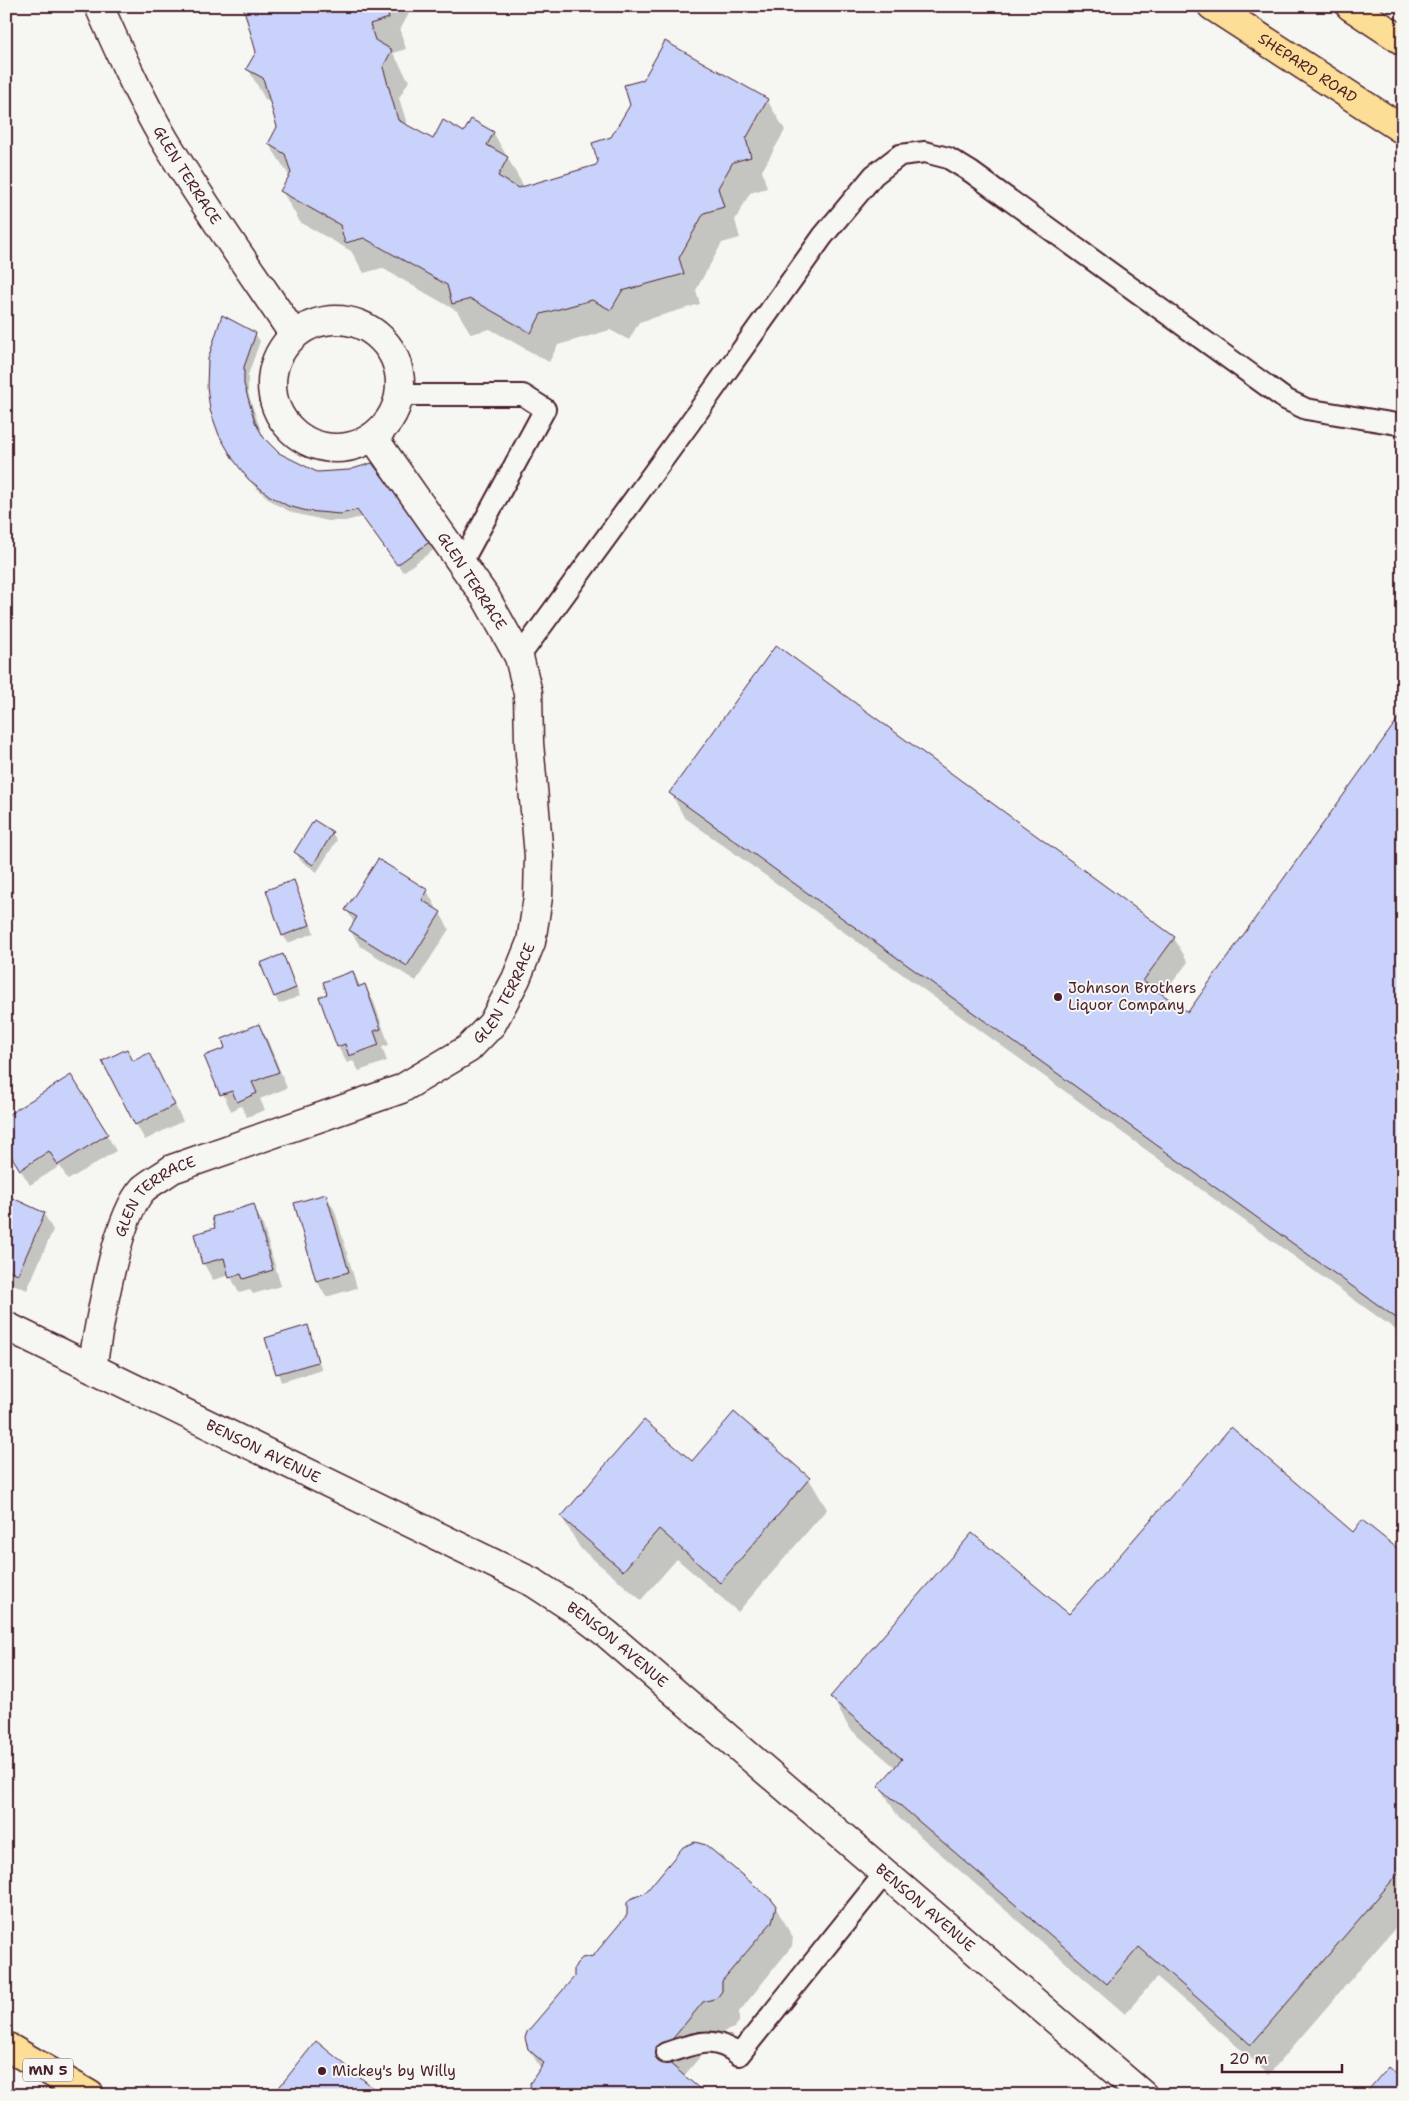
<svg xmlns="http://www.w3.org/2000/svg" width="1409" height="2101" font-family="'Shantell Sans',sans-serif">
	<rect width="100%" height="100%" fill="#f6f6f2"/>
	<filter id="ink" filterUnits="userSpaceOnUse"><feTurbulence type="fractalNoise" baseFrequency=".02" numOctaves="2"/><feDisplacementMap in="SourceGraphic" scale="10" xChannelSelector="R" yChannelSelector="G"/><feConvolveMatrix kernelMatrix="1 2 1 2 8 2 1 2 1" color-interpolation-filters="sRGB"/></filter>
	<g filter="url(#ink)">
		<path fill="#0003" d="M244,6h169l-13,24 6,19 -13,4 16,28 -10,17 9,29 25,14 31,-7 29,-2 31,55 73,-21 170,-66 18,30 -23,41 5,17 -17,5 -15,27 5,18 -18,5 -26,47 4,14 -61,18 -10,18 -19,-10 -52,15 -9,17 -59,-33 -19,5 -14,-23 -75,-43 -18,5 -13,-22 -51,-29 -18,-31 8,-14 -21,-33 10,-17 -7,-24 -7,-4 -17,-30 9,-17z
			M255,334l5,7 -12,34v18l16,47 14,14 152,88 5,7 -32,23 -41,-55 -17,4h-17l-35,-8 -18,-9 -21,-18 -15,-19 -19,-32z
			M777,647l397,291 14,24 -26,34 26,18 215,-300v621l-719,-518 -13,-24z
			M332,833l5,7 -20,32 -17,-12 -4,-8z
			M294,881l20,52 -26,10 -5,-8z
			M427,891l9,16 -2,3 6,3 9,16 -33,52 -56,-35 -10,-16 4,-7 -7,-13z
			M283,956l17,40 -21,8 -4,-8z
			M353,973l8,14 4,-1 9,16 15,43 -7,2 5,14 -28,10 -6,-10 -6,2 -9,-16 -17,-49 8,-3z
			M259,1025l9,16 19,47 -27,11 5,11 -18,7 -6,-11 -10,5 -25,-54 21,-8z
			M133,1062l24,8 26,51 -38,19 -9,-16z
			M107,1135l9,16 -48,29 -8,-14 -30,19 -24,-38z
			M326,1195l9,16 22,77 -31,9 -9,-16z
			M6,1197l38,17 9,16 -26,60 -21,-9z
			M253,1206l9,16 19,64 -28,8 -3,-4 -11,3 -9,-18 -17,5 -9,-16 -9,-29 21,-6z
			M307,1327l15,43 -41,12 -14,-44z
			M692,1463l117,16 18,30 -89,103 -61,-53 -36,41 -61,-52 -18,-31z
			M1353,1534l50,20v365l-134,155 -112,-97 -32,37 -227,-197 -18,-31 16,-18 -47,-40 -17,-31 238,-81z
			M6,1777l6,10 -6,10z
			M772,1901l21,37 -1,8 -53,66v10l-5,6 -14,5 -37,44 -142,-8 -12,-20 64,-92z
			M1403,2054v11l-4,-7z"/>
		<path fill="#c8d2fa" stroke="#4a1f2b" d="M243,6h142l4,12 -19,6 5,16 17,10 -9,17 15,53 35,19 10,-19 21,12 7,-13 23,13 -7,13 21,12 -10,19 20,12 78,-23 2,-3 -6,-19 19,-6 19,-32 -6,-20 19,-5 22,-39 103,58 -22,40 5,18 -18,5 -15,26 6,19 -20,6 -25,45 5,16 -62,17 -11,19 -19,-10 -51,14 -10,19 -60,-34 -19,5 -5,-19 -83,-47 -19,5 -5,-18 -60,-34 11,-18 -6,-19 -17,-10 9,-17 -14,-49 -17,-9 10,-17z
			M222,315l34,18 -12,34v17l11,38 9,16 15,15 38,19 32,-2 23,-7 59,78 -34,24 -40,-55 -17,4 -33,-3 -19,-5 -18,-10 -22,-17 -15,-20 -14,-24 -9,-25 -3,-24 1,-27z
			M776,645l399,292 -32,44 45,31 215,-300v611l-734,-530z
			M314,820l19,12 -20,33 -19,-13z
			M378,859l50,31 -6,10 19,12 -34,54 -58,-36 8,-13 -12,-7z
			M294,880l16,45 -28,11 -16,-46z
			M283,954l13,34 -22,9 -14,-34z
			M353,971l5,16 7,-3 16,45 -7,2 5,14 -30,11 -4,-12 -8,3 -18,-50 8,-3 -4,-12z
			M259,1024l20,48 -27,10 5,11 -20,9 -5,-11 -12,4 -16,-39 21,-8 -3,-9z
			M127,1049l6,12 16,-8 26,52 -40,20 -33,-64z
			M71,1075l37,59 -50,31 -9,-14 -29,19 -14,-22v-32z
			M326,1194l23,78 -33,9 -22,-78z
			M6,1195l39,18 -27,61 -12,-5z
			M254,1204l19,66 -30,9 -2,-5 -12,4 -5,-20 -22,6 -8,-30 21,-6 -3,-11z
			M308,1325l10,37 -42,12 -11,-36z
			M734,1412l76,66 -90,105 -61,-54 -36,42 -62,-54 83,-97 48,41z
			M1231,1427l122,105 9,-12 41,33v315l-152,177 -112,-98 -32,37 -229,-198 24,-27 -72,-62 142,-164 97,81z
			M695,1842l11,3 66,55 4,6 -4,16 -50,59v10l-5,7 -14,4 -37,45 1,14 40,34h-176l-1,-12 14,-20 -16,-14 -3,-11 2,-6 47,-55v-9l3,-5 5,-5 11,-2 34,-41v-12l3,-4 15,-6 38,-46z
			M316,2041l60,49 -3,5h-100z
			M1388,2067l15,13v15h-39z"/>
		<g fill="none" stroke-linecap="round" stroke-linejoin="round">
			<defs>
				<path id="service" d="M399,395h124l22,14 -83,153
					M519,657l170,-233 134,-188 51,-61 26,-20 25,-3 23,6 23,14 314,227 21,10 97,16
					M666,2053c29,-9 46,-19 73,2l146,-182"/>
				<g id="minor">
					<path id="s1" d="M99,6c20,45 40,90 65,133 40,67 86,131 130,196"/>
					<circle cx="336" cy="384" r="64"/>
					<path id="s2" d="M6,1326l528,257 43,28 30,23 536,461"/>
					<path id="s3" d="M92,1367c8,-43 23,-148 51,-178 8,-7 20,-13 29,-20l229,-80 67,-40 24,-25 24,-45 15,-37 7,-45 1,-41 -10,-113 -1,-50 -9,-36 -33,-59 -113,-161"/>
				</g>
				<path id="primary" d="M6,2046l84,49"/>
				<g id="trunk">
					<path id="s4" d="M1212,6l191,124"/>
					<path d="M1350,6l53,35"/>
				</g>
			</defs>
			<use href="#service" stroke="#4a1f2b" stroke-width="24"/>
			<use href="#minor" stroke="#4a1f2b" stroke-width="31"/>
			<use href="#primary" stroke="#4a1f2b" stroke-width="31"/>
			<use href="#trunk" stroke="#4a1f2b" stroke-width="31"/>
			<use href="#service" stroke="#f6f6f2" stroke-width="20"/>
			<use href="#minor" stroke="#f6f6f2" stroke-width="28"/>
			<use href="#primary" stroke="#fcde96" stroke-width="28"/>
			<use href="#trunk" stroke="#fcde96" stroke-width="28"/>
		</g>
	</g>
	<g fill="#4a1f2b" stroke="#f6f6f2" stroke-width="2">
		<circle cx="1058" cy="997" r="5"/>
		<circle cx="322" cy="2071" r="5"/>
	</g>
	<g text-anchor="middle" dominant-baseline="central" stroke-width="4" stroke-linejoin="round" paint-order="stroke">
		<rect fill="#f6f6f2" stroke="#7e6067" stroke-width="1" x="23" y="2058.5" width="50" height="23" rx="4"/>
		<g font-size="14" font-weight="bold" fill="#4a1f2b">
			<text x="48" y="2070">MN 5</text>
		</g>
		<g font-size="15" fill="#4a1f2b" stroke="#f6f6f2">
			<text stroke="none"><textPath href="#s4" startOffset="114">SHEPARD ROAD</textPath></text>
			<text stroke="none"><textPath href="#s1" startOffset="191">GLEN TERRACE</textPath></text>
			<text transform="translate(472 581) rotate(57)">GLEN TERRACE</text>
			<text stroke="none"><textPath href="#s3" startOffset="610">GLEN TERRACE</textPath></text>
			<text stroke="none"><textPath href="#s3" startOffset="190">GLEN TERRACE</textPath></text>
			<text stroke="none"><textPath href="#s2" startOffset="286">BENSON AVENUE</textPath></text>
			<text stroke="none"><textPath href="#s2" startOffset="691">BENSON AVENUE</textPath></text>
			<text stroke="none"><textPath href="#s2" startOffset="1096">BENSON AVENUE</textPath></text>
		</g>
		<g font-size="15" fill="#4a1f2b" stroke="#f6f6f2" text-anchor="start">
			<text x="1068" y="988">Johnson Brothers<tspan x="1068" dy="17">Liquor Company</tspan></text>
			<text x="332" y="2071">Mickey's by Willy</text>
		</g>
	</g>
	<rect width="1409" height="2101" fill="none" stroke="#f6f6f2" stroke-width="25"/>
	<rect x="12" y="12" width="1384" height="2076" fill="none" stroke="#4a1f2b" stroke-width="2" filter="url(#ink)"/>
	<path d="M1222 2064v8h120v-8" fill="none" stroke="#4a1f2b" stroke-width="2.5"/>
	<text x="1229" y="2064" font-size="15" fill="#4a1f2b" stroke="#f6f6f2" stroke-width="4" paint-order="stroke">20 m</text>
</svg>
